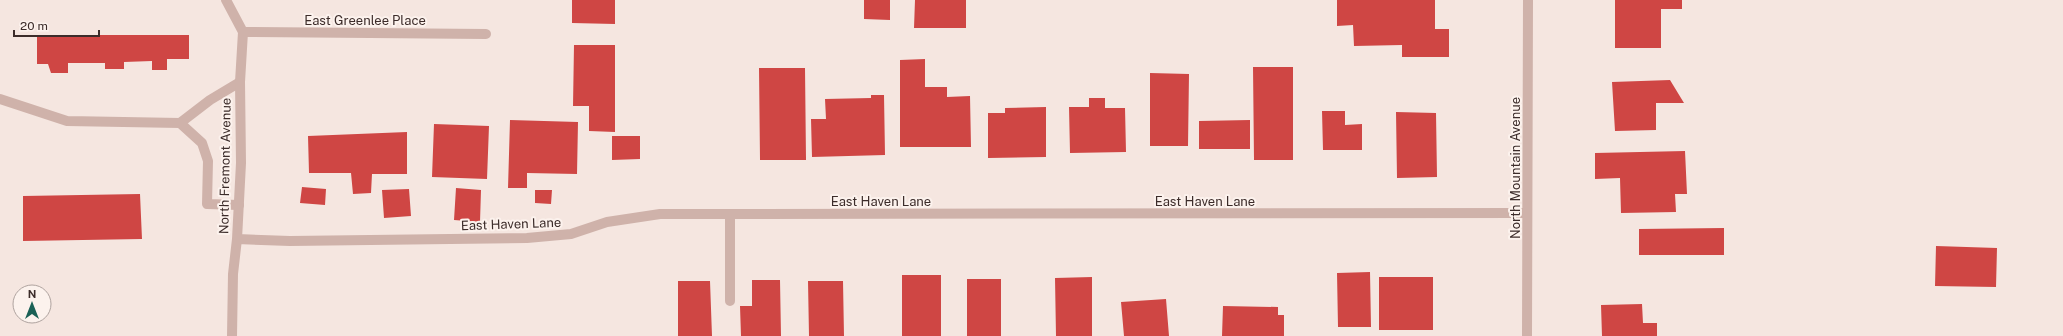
<svg xmlns="http://www.w3.org/2000/svg" width="2063" height="336" font-family="'Public Sans',sans-serif">
	<rect width="100%" height="100%" fill="#f5e6e0"/>
	<path fill="#cf4644" d="M572,0h43v24l-43,-1z
		M864,0h26v20l-26,-1z
		M915,0h51v28h-52z
		M1337,0h98v29h14v28h-47v-12l-48,1 -1,-21 -16,1z
		M1615,0h67v9h-21v39h-46z
		M37,35h152v24h-22v11h-15v-9l-28,1v7h-19v-6h-37v10h-17l-3,-9h-11z
		M574,45h41v87l-26,-1v-25h-16z
		M925,59v28h22v10l23,-1 1,51h-71v-87z
		M1253,67h40v93h-39z
		M759,68h46l1,92h-46z
		M1150,73l39,1 -1,72h-38z
		M1670,80l14,23h-28v27l-41,1 -3,-49z
		M871,95h13l1,60 -73,2 -1,-38h15l-1,-20 46,-1z
		M1089,98h16v10h20l1,44 -56,1 -1,-46h20z
		M1046,107v50l-58,1v-45h17v-5z
		M1322,111h23v14l17,-1v26h-39z
		M1396,112l40,1 1,64 -40,1z
		M510,120l68,2 -1,52 -50,-1v15h-19z
		M1250,120v29h-51v-28z
		M434,124l55,2 -2,53 -55,-2z
		M407,132v42h-35l-1,19 -18,1 -2,-21h-42l-1,-37z
		M612,136h28v23l-28,1z
		M1685,151l2,43h-12l1,18 -55,1 -1,-35 -25,1v-26z
		M302,187l24,2 -1,16 -25,-2z
		M456,188l25,2 -1,32 -26,-2z
		M409,189l2,27 -27,2 -2,-28z
		M535,190h17l-1,14 -16,-1z
		M140,194l2,45 -119,2v-45z
		M1724,228v27h-85v-26z
		M1936,246l61,2 -1,39 -61,-1z
		M1370,272l1,55h-33l-1,-54z
		M902,275h39v61h-39z
		M1092,277v59h-36l-1,-58z
		M1379,277h54v53h-54z
		M967,279h34v57h-34z
		M752,280h28l1,56h-40l-1,-30h12z
		M678,281h32l2,55h-34z
		M808,281h35l1,55h-35z
		M1166,299l3,37h-45l-3,-34z
		M1642,304l1,19h14v13h-55l-1,-31z
		M1223,306l55,1v8h6v21h-62z"/>
	<g fill="none" stroke-linecap="round" stroke-linejoin="round">
		<path stroke="#cfb2aa" stroke-width="10" d="M0,99l67,22 113,2 30,-23 30,-18
			M180,123l22,20 6,18 -1,43 32,1
			M730,214v87"/>
		<path stroke="#cfb2aa" stroke-width="10" d="M226,0l17,32 -3,50 1,81 -4,76 -4,35 -1,62
			M243,32l243,2
			M237,239l53,2 237,-3 44,-4 36,-12 53,-8 867,-1"/>
		<path stroke="#cfb2aa" stroke-width="10" d="M1527,336l1,-336"/>
	</g>
	<g text-anchor="middle" dominant-baseline="central" stroke-width="4" stroke-linejoin="round" paint-order="stroke">
		<g font-size="13" fill="#3c2c2a" stroke="#fcf2ed">
			<text x="365" y="20">East Greenlee Place</text>
			<text transform="translate(225 166) rotate(-89)">North Fremont Avenue</text>
			<text transform="translate(1515 168) rotate(-90)">North Mountain Avenue</text>
			<text x="881" y="201">East Haven Lane</text>
			<text x="1205" y="201">East Haven Lane</text>
			<text transform="translate(511 224) rotate(-2)">East Haven Lane</text>
		</g>
	</g>
	<g transform="translate(32 304)"><circle r="19" fill="#fcf2ed" stroke="#afa39f"/>
	<path d="M0-3L7 15L0 10L-7 15Z" fill="#1b6156"/>
	<text y="-6" font-size="11" font-weight="bold" text-anchor="middle" fill="#3c2c2a">N</text>
	</g>
	<path d="M14 30v6h85v-6" fill="none" stroke="#3c2c2a" stroke-width="2"/>
	<text x="20" y="30" font-size="12" fill="#3c2c2a" stroke="#fcf2ed" stroke-width="3" paint-order="stroke">20 m</text>
</svg>
